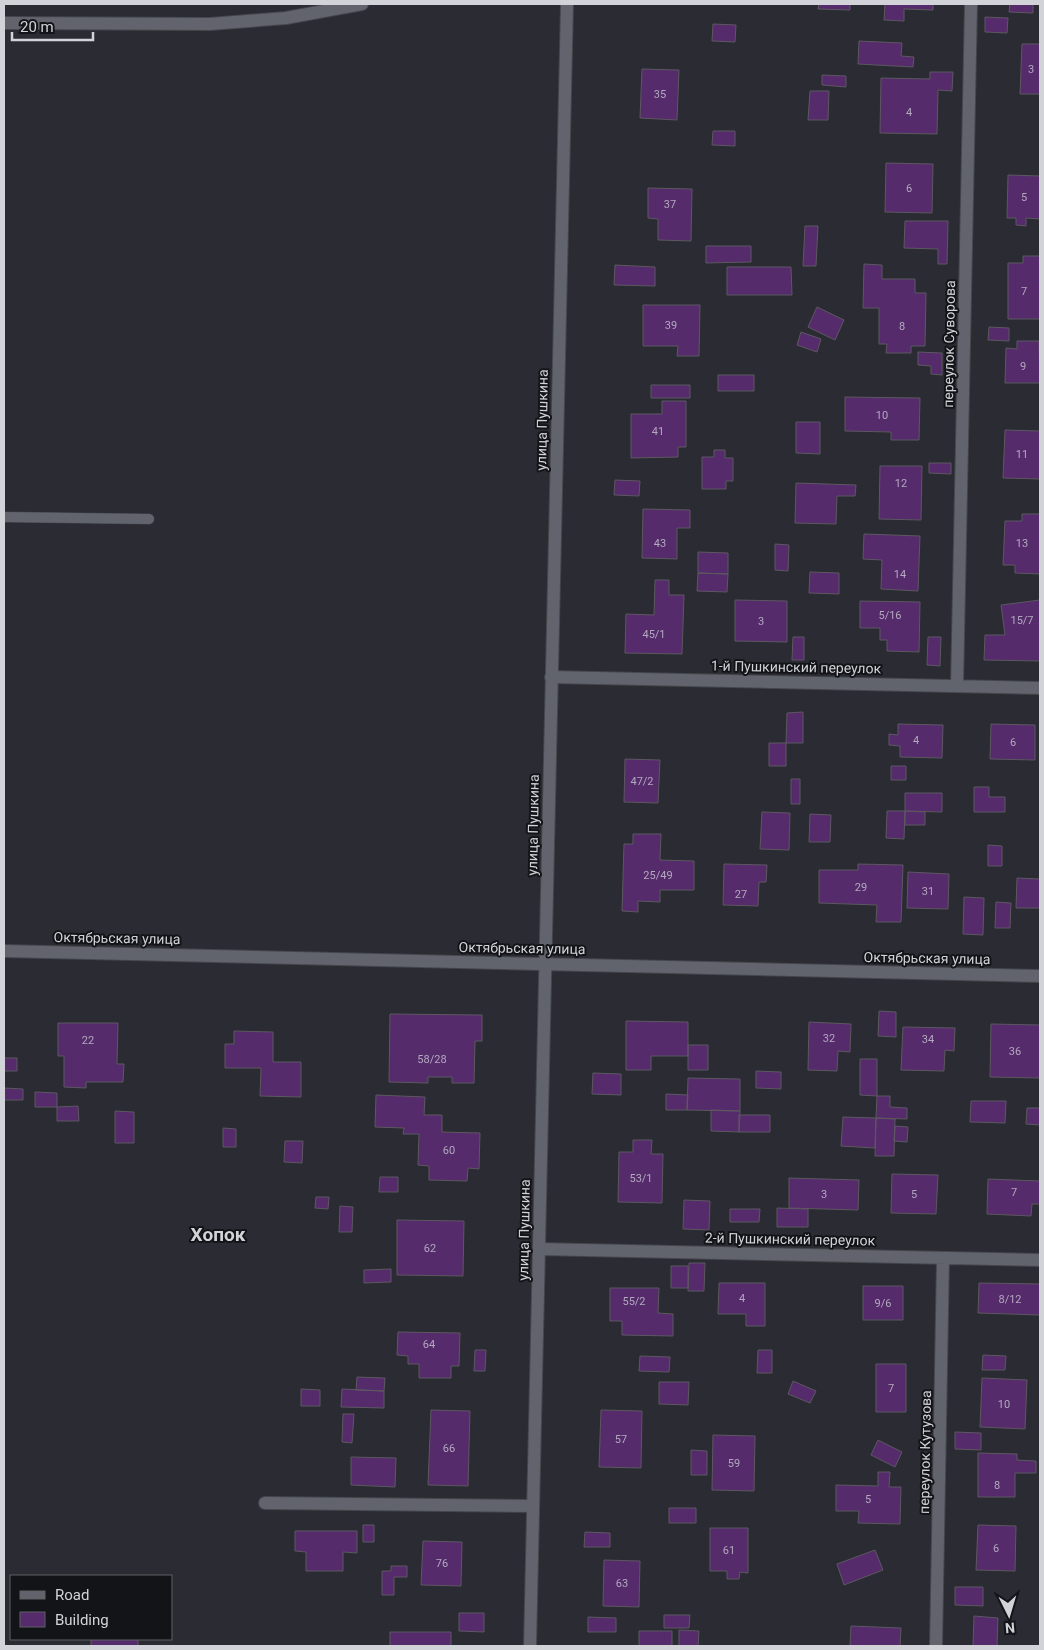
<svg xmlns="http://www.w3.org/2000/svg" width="1044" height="1650" font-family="Roboto,sans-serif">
	<rect width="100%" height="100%" fill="#2a2b33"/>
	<path fill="#552b6c" stroke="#5d5860" d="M819,4h31v6l-32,-1z
		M885,4h48v6l-29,-1v12l-20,-1z
		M1010,4h23v9l-24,-1z
		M985,17l23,1 -1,15 -22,-1z
		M713,24l23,1 -1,17 -23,-1z
		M859,41l43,2 -1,13 13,1 -1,10 -55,-3z
		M1022,44h18v50h-20z
		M642,69l37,1 -2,50 -37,-2z
		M930,72h23l-1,19 -14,-1 -1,44 -57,-1 1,-55 49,1z
		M822,75l24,1v11l-24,-2z
		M810,91h19l-1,29h-20z
		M713,131h22v15l-23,-1z
		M886,163l47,1 -1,49 -47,-1z
		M1008,175l32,1v43l-14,-1v8l-10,-1v-7h-9z
		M648,188l44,1 -1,52 -33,-1v-21l-10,-1z
		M905,221h43l-1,43h-9v-15l-34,-1z
		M805,226h13l-2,40h-13z
		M706,246h45v16l-45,1z
		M1023,256h17v63h-32v-56h15z
		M864,264l18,1v14h33v14h11l-1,53h-14v7h-25l1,-9h-8v-36h-16z
		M615,265l40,2v19l-41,-1z
		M727,267h64l1,28h-65z
		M643,305h57l-1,51h-22l1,-10h-35z
		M817,307l27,13 -9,20 -27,-13z
		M989,327l20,1v13l-21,-1z
		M801,332l20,7 -4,13 -20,-7z
		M1017,341h22l1,42h-35l1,-35 11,1z
		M918,352l24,1v22l-11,-1v-8l-13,-1z
		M718,375h36v16h-36z
		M651,385h39v13h-39z
		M845,397l75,1 -1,42h-28v-8l-46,-1z
		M662,401h24v46h-8v10l-47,1v-44h31z
		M796,422h24v32l-24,-1z
		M1005,430l35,1v48l-37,-1z
		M714,450h11v8h8v23h-7v8h-24v-32h12z
		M929,463h22v11l-22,-1z
		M880,466h42l-1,54 -42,-1z
		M615,480l25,1 -1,15 -25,-1z
		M796,483l60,2 -1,11h-18l-1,28 -41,-1z
		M643,509l47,1v18h-13v31l-35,-1z
		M1022,514h18v60l-25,-1v-8h-12l2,-44h17z
		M864,534l56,2 -2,55 -37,-2 1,-29 -19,-1z
		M775,544l14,1 -1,26 -13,-1z
		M698,552l30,1v21l-30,-1z
		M810,572l29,1v21l-30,-1z
		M698,573l30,1 -1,18 -30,-1z
		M655,580h14v15h15l-2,59 -57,-1 1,-39 28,1z
		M735,600l52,1v41l-52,-1z
		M1040,600v61l-56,-1 1,-25h20l-4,-30z
		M860,601l60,1 -1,50 -32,-1v-11h-7v-12h-20z
		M793,637h11v23h-12z
		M928,637h13l-1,29 -13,-1z
		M803,712v31h-17l1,-30z
		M898,724l45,1 -1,33 -42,-1v-11l-11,-1v-11l9,1z
		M991,724l44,1v35l-45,-1z
		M769,743h17v23h-17z
		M625,759l35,1 -2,43 -34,-1z
		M891,766h15v14h-15z
		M791,779h9v25h-9z
		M974,787h15v10h16v15h-31z
		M905,793h37v19l-37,-1z
		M887,811h18l-1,28 -18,-1z
		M905,811l20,1v13h-20z
		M762,812l28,1 -1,37 -29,-1z
		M810,814l21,1 -1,27h-21z
		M633,834h28l-1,26 34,1v29h-34v12l-22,-1v11l-16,-1 2,-67h9z
		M988,845l14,1v20h-14z
		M724,864l43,1 -1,17h-7l-1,24 -35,-1z
		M858,864l45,1 -2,57h-25l1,-17 -58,-2v-33h39z
		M908,872l41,2 -1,35 -41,-1z
		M1017,878l23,1v29h-24z
		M964,897l20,1 -1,37 -20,-1z
		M996,902l15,1 -1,25h-15z
		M879,1011l17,1v25l-18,-1z
		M390,1014l92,1v26h-7l-1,42h-22v-6h-24v6l-39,-1z
		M626,1021l62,1v34h-37v14h-25z
		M809,1022l42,2 -1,28 -12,-1 -1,20 -29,-1z
		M58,1023h60l-1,41h7l-1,18h-37v6l-22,-1v-31h-6z
		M991,1024l49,1v53l-50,-1z
		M903,1027l52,1 -1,23 -9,-1 -1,21 -43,-1z
		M234,1031l39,1v30h28v35l-41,-1 1,-28h-36v-24h9z
		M688,1045h20v25h-20z
		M4,1058h13v13h-13z
		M860,1059h17v37l-17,-1z
		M756,1071l25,1v17l-25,-1z
		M593,1073l28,1v21l-29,-1z
		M688,1078l52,1v32l-53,-1z
		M4,1088l19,1v11h-19z
		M35,1092l22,1v14h-22z
		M666,1094l22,1 -1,15h-21z
		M376,1095l49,2 -1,18h18v17l38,1 -1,36 -11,-1 -1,13 -38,-1v-14l-11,-1 1,-31h-16l1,-6 -29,-1z
		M877,1096h13v11l17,1v11l-31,-1z
		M971,1101h35l-1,22 -35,-1z
		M78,1106l1,15h-22v-14z
		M1027,1108h13v17l-14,-1z
		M711,1110l29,1 -1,21 -28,-1z
		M115,1111l19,1v31h-19z
		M739,1115h31v17h-31z
		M843,1117l33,1 -1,30 -34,-2z
		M876,1118l19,1 -1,37h-19z
		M895,1126l13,1 -1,15 -13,-1z
		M223,1128l13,1v18h-13z
		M633,1140h19l-1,14h12l-1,49 -44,-1 1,-50h14z
		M285,1141h18l-1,22 -18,-1z
		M892,1174l46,1 -2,39 -45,-1z
		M380,1177h18v15h-19z
		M789,1178l70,2 -1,30 -69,-2z
		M988,1179l52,2v23h-8l-1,12 -44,-2z
		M316,1197h13l-1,12 -13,-1z
		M684,1200l26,1 -1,29 -26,-1z
		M340,1206l13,1 -1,25h-13z
		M777,1208l31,1v18h-31z
		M730,1209h30l-1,13h-29z
		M397,1220l67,1 -1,55 -66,-1z
		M689,1263h16l-1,28h-16z
		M671,1266h17v22h-17z
		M391,1269v13l-27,1v-13z
		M719,1283h46v43h-19v-12h-28z
		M979,1283l61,1v31l-62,-2z
		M863,1286h40v34h-40z
		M610,1288h49l-1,25 15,1v22l-51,-1v-14h-12z
		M398,1332l62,1 -1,33h-8v12h-32v-14h-11v-8l-11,-1z
		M475,1350h11l-1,21h-11z
		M758,1350h14v23h-15z
		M983,1355l23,1 -1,14h-23z
		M640,1356l30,1 -1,15 -30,-1z
		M876,1364h30v48h-30z
		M357,1377l28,1 -1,13 -28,-1z
		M982,1378l45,2 -2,49 -45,-2z
		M793,1381l23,10 -6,12 -22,-9z
		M659,1382h30l-1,23 -29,-1z
		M301,1389l19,1v16h-19z
		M342,1389l42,2v17l-43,-1z
		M431,1410l39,1 -2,75 -40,-1z
		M601,1410l41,1 -1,57 -42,-1z
		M343,1414h11l-2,29 -10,-1z
		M955,1432l26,1v17l-26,-1z
		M713,1435l42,1 -1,55 -42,-1z
		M878,1440l24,12 -7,15 -24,-12z
		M691,1450l16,1v24h-16z
		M978,1453l39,1v6l19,1v12h-21v24h-37z
		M351,1457l45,1 -1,29 -44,-2z
		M878,1472h12l-1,15h12l-1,37 -42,-1 1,-12h-23v-26l42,1z
		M669,1508h27v15h-27z
		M363,1525h11v17h-11z
		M978,1525l38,1 -1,45 -39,-1z
		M710,1528h38v45l-8,-1 -1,7h-12v-8h-17z
		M295,1531h62v22l-14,-1v19h-37v-19l-11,-1z
		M585,1532l25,1v14h-26z
		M423,1541l39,1 -1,44 -40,-1z
		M875,1550l8,20 -39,15 -7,-21z
		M604,1560l36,1 -1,46 -36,-1z
		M391,1566h16v11h-13v18h-12v-24h9z
		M955,1587h28v19l-28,-1z
		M459,1613h25v19l-25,-1z
		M664,1615h26l-1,13h-25z
		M974,1616l24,2 -1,28h-24z
		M588,1617l28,1v14h-28z
		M851,1626l50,2 -1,18h-50z
		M679,1630l20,1 -1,15h-19z
		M639,1631h33v15h-33z
		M390,1632h61v14h-61z
		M91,1639h47v7h-47z"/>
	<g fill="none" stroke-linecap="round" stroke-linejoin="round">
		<defs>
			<path id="service" d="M4,517l145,2"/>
			<path id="minor" d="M4,23l206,1 76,-6 76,-14
				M551,677l489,11
				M957,686l14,-682
				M4,951l1036,25
				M539,1249l501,11
				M265,1503l268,3
				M936,1646l7,-388"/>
			<path id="tertiary" d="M530,1646l37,-1642"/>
		</defs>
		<use href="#service" stroke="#44464c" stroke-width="11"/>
		<use href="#minor" stroke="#44464c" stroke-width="14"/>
		<use href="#tertiary" stroke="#44464c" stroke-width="14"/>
		<use href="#service" stroke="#62646d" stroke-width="10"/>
		<use href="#minor" stroke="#62646d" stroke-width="12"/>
		<use href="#tertiary" stroke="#62646d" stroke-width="12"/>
	</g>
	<g text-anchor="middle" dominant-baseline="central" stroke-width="4" stroke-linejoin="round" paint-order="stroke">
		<g font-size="11" fill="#b3a9be">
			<text x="1031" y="69">3</text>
			<text x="660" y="94">35</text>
			<text x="909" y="112">4</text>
			<text x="909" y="188">6</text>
			<text x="1024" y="197">5</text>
			<text x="670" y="204">37</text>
			<text x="1024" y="291">7</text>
			<text x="671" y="325">39</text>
			<text x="902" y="326">8</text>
			<text x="1023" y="366">9</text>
			<text x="882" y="415">10</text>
			<text x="658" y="431">41</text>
			<text x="1022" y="454">11</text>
			<text x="901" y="483">12</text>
			<text x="660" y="543">43</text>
			<text x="1022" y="543">13</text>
			<text x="900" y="574">14</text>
			<text x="890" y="615">5/16</text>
			<text x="1022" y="620">15/7</text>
			<text x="761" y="621">3</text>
			<text x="654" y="634">45/1</text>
			<text x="916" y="740">4</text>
			<text x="1013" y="742">6</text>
			<text x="642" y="781">47/2</text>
			<text x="658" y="875">25/49</text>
			<text x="861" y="887">29</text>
			<text x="928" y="891">31</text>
			<text x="741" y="894">27</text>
			<text x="829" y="1038">32</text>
			<text x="928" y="1039">34</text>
			<text x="88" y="1040">22</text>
			<text x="1015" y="1051">36</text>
			<text x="432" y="1059">58/28</text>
			<text x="449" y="1150">60</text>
			<text x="641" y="1178">53/1</text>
			<text x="1014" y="1192">7</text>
			<text x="824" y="1194">3</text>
			<text x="914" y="1194">5</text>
			<text x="430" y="1248">62</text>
			<text x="742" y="1298">4</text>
			<text x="1010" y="1299">8/12</text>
			<text x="634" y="1301">55/2</text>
			<text x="883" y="1303">9/6</text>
			<text x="429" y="1344">64</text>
			<text x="891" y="1388">7</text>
			<text x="1004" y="1404">10</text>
			<text x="621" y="1439">57</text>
			<text x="449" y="1448">66</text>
			<text x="734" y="1463">59</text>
			<text x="997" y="1485">8</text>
			<text x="868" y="1499">5</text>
			<text x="996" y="1548">6</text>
			<text x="729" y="1550">61</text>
			<text x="442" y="1563">76</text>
			<text x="622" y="1583">63</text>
		</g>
		<g font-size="14" fill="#d2d3d9" stroke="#131418">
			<text transform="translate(949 344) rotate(-89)">переулок Суворова</text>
			<text transform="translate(542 420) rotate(-89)">улица Пушкина</text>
			<text transform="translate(796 667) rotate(1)">1-й Пушкинский переулок</text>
			<text transform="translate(533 825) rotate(-89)">улица Пушкина</text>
			<text transform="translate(117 938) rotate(1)">Октябрьская улица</text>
			<text transform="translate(522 948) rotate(1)">Октябрьская улица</text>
			<text transform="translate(927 958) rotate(1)">Октябрьская улица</text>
			<text transform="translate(524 1230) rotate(-89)">улица Пушкина</text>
			<text transform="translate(790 1239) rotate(1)">2-й Пушкинский переулок</text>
			<text transform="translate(925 1452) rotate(-89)">переулок Кутузова</text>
		</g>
		<g font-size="19" font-weight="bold" fill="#d2d3d9" stroke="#131418">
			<text x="218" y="1234">Хопок</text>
		</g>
	</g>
	<rect width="1044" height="1650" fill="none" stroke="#d2d3d9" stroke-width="10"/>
	<rect x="10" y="1575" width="162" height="65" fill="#131418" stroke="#5f6065"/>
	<rect x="20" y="1591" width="25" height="8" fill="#62646d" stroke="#5f6065"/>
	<text x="55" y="1600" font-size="15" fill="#d2d3d9">Road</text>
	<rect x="20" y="1612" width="25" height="15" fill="#552b6c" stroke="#5f6065"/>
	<text x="55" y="1625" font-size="15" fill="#d2d3d9">Building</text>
	<g transform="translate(1009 1615) rotate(175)" stroke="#131418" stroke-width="4" paint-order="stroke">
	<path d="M0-4L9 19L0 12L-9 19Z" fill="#d2d3d9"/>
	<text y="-8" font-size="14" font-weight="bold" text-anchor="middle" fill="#d2d3d9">N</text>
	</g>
	<path d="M12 32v8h81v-8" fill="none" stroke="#d2d3d9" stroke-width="2.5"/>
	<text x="20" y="32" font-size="15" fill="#d2d3d9" stroke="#131418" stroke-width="4" paint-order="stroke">20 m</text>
</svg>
